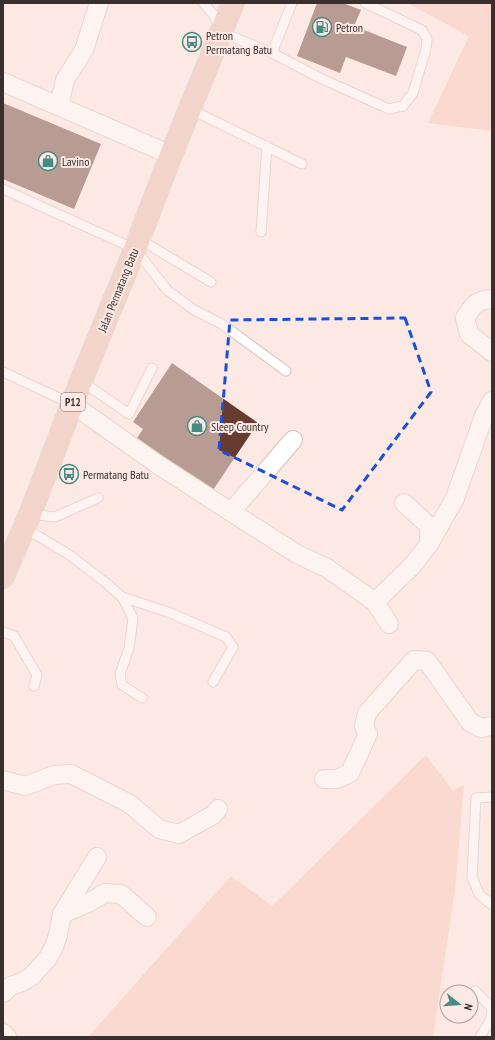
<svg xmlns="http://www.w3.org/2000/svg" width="495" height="1040" font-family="'PT Sans Narrow',sans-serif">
	<rect width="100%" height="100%" fill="#fce9e4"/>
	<path fill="#f7c6b8" d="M407,3h85v128l-64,-8 41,-87z
		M426,755l27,36 11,-6 -9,105 -22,147h-345l143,-161 41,30z"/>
	<path fill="#673c30" d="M317,3h26l18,7 -7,16 53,21 -11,29 -50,-19 -6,16 -43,-17z
		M3,103l98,41 -27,65 -71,-30z
		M172,363l86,60 -47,70 -76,-52 8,-12 -10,-7z"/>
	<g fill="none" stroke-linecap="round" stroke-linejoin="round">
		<defs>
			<path id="lane" d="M203,3l11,12 7,17 51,21 48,25 69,31 14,-3 10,-13 13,-44 1,-10 -5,-9 -57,-27
				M272,53l20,-50
				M190,109l112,55
				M3,189l132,60 32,41 27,20 28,14 64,47
				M261,232l6,-86
				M139,239l72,43
				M3,372l69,32
				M81,381l48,33 23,-46
				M30,514l25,3 43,-19
				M23,529l15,7 33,20 35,27 16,14 11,21 -4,30 -9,26 2,11 20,13
				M122,597l46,15 58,25 7,10 -20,35
				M3,632l11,4 23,39 -3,11
				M492,797l-16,1 -4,79 7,17 13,11
				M475,991l17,17 -1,11 -11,18"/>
			<path id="street" d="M3,82l168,73
				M59,106l6,-26 19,-30 15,-47
				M492,299c-16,1 -19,6 -27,19l4,16 23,18
				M72,404l85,60 74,48 66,42 30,14 48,34 14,22
				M404,503l25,23v18
				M231,512l62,-72
				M375,602l37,-36 17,-22 26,-46 29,-82 8,-15
				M324,779h13l13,-6 18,-39 -4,-8 3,-13 47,-53 13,1 43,61 11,6 11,-2
				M3,780l22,6 29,-11 17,-1 59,30 29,25 20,5 34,-19 5,-6
				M62,914l26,-11 17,-10 16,1 26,23
				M3,993l8,-7 11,-4 9,-5 17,-19 6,-11 4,-12 4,-21 35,-57
				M3,1033l4,4"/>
			<path id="primary" d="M3,577l27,-63 51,-133 54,-132 36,-94 62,-152"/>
		</defs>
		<use href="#lane" stroke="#d5bfb9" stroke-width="11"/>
		<use href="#street" stroke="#d5bfb9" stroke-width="20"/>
		<use href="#primary" stroke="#cfcdcd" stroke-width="24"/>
		<use href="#lane" stroke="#fff" stroke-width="9"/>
		<use href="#street" stroke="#fff" stroke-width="18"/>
		<use href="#primary" stroke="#e8bbae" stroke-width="22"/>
	</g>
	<path d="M0 0H495V1040H0ZM405,318l26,74 -89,118 -123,-60 11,-130z" fill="#fce9e4" fill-opacity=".55" fill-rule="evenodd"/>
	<path fill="none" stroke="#1d4ed8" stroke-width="3" stroke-dasharray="8 5" stroke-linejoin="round" d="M405,318l26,74 -89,118 -123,-60 11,-130z"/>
	<defs>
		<symbol id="fuel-ring" viewBox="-11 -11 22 22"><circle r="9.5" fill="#fce9e4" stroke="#458b84" stroke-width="1.5"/><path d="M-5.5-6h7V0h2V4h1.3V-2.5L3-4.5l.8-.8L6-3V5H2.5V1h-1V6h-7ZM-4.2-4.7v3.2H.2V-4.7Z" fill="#458b84"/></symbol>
		<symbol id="bus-ring" viewBox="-11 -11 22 22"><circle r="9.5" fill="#fce9e4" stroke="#458b84" stroke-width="1.5"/><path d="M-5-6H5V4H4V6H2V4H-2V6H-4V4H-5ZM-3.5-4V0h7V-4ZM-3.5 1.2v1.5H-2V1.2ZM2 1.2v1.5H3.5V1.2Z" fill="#458b84"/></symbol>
		<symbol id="shop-ring" viewBox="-11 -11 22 22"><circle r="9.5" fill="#fce9e4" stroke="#458b84" stroke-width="1.5"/><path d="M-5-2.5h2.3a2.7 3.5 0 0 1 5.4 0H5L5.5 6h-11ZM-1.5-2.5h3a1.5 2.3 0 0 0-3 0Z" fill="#458b84"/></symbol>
	</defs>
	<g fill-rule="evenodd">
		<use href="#fuel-ring" x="311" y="16" width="22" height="22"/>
		<use href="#bus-ring" x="181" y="31" width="22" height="22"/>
		<use href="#shop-ring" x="37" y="150" width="22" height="22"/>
		<use href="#shop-ring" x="186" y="415" width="22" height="22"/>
		<use href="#bus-ring" x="58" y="463" width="22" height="22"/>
	</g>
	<g text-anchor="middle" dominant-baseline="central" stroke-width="4" stroke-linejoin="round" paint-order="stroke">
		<rect fill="#fce9e4" stroke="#746865" stroke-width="1" x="61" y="393" width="24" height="18" rx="3"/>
		<g font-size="11" font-weight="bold" fill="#39302e">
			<text x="73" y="402">P12</text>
		</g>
		<g font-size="12" fill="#39302e" stroke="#fce9e4" text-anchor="start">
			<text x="336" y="27">Petron</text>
			<text x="206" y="35">Petron<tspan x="206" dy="14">Permatang Batu</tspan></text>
			<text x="62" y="161">Lavino</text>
			<text x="211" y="426">Sleep Country</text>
			<text x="83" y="474">Permatang Batu</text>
		</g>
		<g font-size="12" fill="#39302e" stroke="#fce9e4">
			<text transform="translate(118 290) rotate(-68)">Jalan Permatang Batu</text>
		</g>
	</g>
	<rect width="495" height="1040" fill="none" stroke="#39302e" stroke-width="8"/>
	<g transform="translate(459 1004) rotate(107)"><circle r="19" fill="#fce9e4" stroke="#ae9f9b"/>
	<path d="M0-3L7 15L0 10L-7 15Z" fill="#458b84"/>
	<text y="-6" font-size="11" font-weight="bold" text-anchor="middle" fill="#39302e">N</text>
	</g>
</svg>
